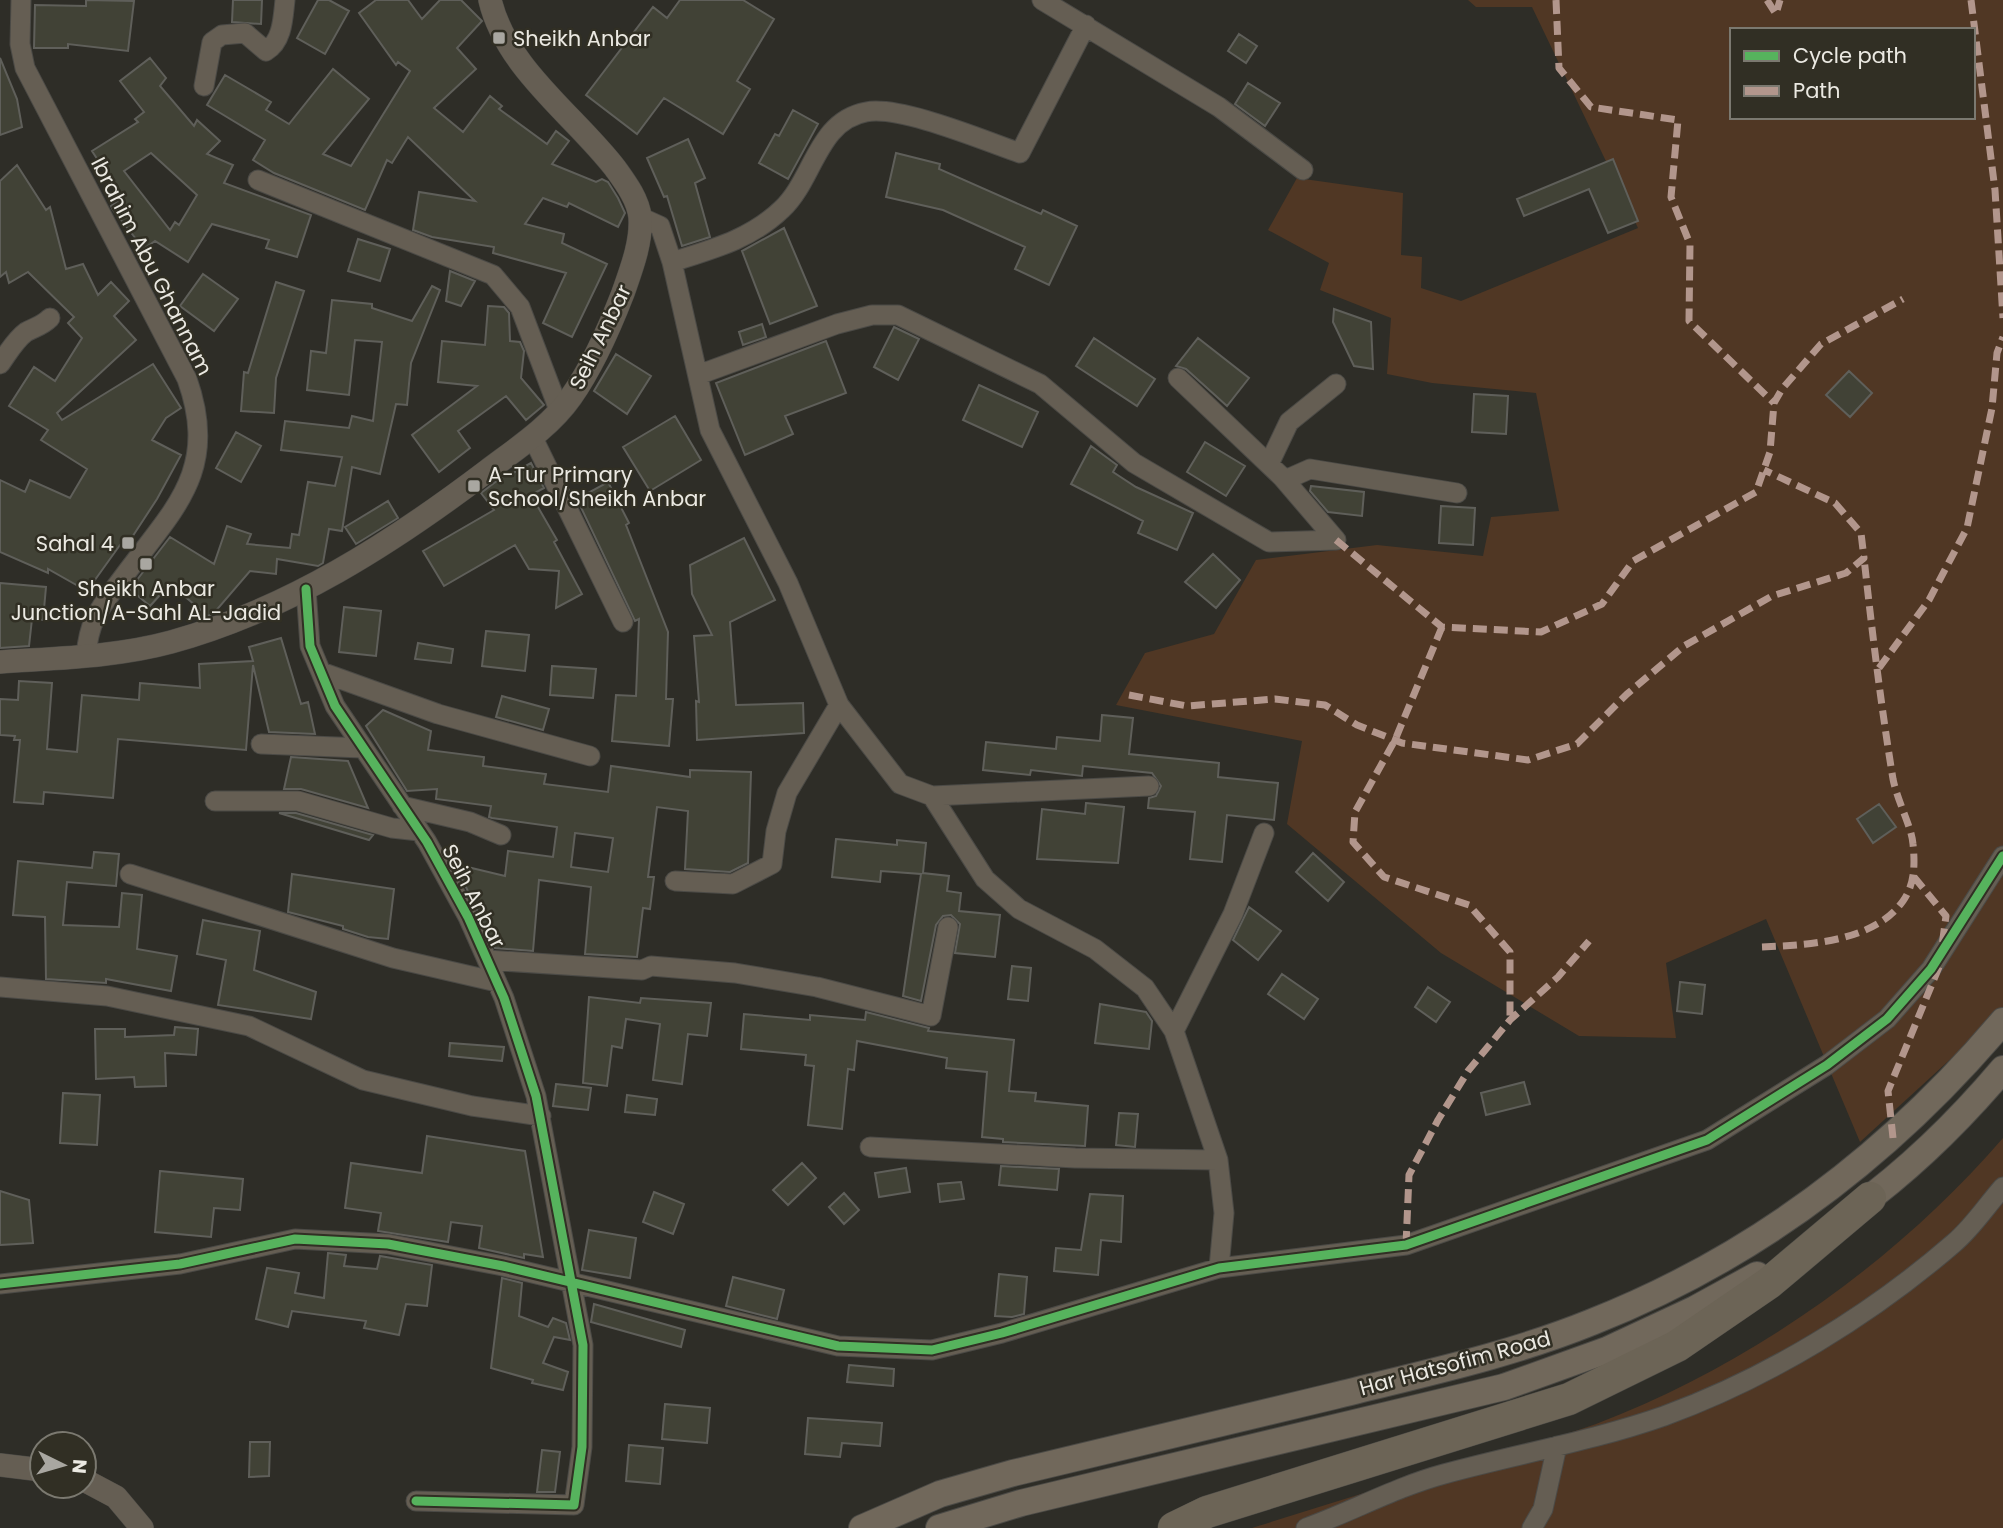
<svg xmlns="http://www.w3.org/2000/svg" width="2003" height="1528" font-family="Poppins,sans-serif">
	<rect width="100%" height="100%" fill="#2e2d27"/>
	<path fill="#503724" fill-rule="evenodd" d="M1468,0h535v1011l-143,131 -94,-223 -100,44 10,75 -97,-2 -138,-83 -154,-129 15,-83 -186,-36 29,-52 69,-19 42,-74 121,-15 106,11 8,-39 68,-6 -23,-118 -104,-10 -45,-9 4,-56 -71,-28 9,-27 -61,-33 29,-52 106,15 -2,62 21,2 -1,31 40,13 177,-73 -106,-221h-56zM1732,30h241v87h-241z
		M2003,1138v390h-751c72,-23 145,-45 217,-67 42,-12 86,-22 127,-37 154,-59 299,-161 407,-286z"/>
	<path fill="#414236" stroke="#5f5f5a" stroke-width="2" fill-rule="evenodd" d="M86,0l48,1 -6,50 -60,-7v4h-34l1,-43 51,1z
		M233,0h29l-1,24 -29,-2z
		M318,0h11l20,11 -24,43 -28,-16z
		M376,0h32l14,19 18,-19h21l21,21 -25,27 19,21 -42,39 29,24 27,-36 12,10 -3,3 48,35 9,-13 13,10 -17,23 44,18 6,-3 6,3 10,16 7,15 -7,14 -49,-24 -2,4 -24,-9 -18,26 39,10 -2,9 45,21 -35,73 -29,-14 23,-50 -73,-20 1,-6 -62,-10 -19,-7 6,-38 56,9 -67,-64 -16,26 -5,-3 -22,50 -91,-37 -21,-13 12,-20 -58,-35 18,-30 46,27 -5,8 23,14 44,-55 36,30 -46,55 28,12 59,-95 -12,-9 -2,3 -37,-52z
		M680,0h63l31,19 -37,62 13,8 -27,45 -59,-36 -27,36 -51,-39 67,-88 14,11z
		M1239,34l18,12 -11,17 -18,-12z
		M0,58l17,41 5,28 -22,8z
		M150,58l16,20 -6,8 34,40 3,-6 23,21 -13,13 26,11 -9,18 87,32 -14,42 -31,-9 3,-8 -57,-16 -24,38 -33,-21 -11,8 -31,-39 -2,-4 11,-9 -30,-46 46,-29 -3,-3 9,-7 -24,-31zM151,153l46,42 -18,30 -4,-3 -5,8 -46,-59z
		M1248,83l32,20 -15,23 -30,-22z
		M793,110l25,14 -30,55 -29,-16 16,-29 4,2z
		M688,139l17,39 -10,5 15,54 -28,9 -15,-50 -3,1 -17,-39z
		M896,153l44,11 -1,5 102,45 2,-4 34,16 -28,59 -34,-16 10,-22 -82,-37 -57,-13z
		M1613,159l25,62 -30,12 -19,-44 -65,27 -7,-17z
		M17,165l29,45 4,-3 16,62 17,-5 15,31 13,-13 18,19 -15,15 22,24 -79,73 5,7 91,-56 28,44 -15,10 -14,22 29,15 -24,44 -32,49 -5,-3 -33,46 -39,-22v4l-48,-21v-72l25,12 5,-12 40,18 17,-29 -46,-29 7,-10 -39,-24 25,-39 21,14 27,-43 -14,-15 6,-6 -46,-45 -19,11 -3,-11 -6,5v-96z
		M784,228l33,78 -47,18 -28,-73z
		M358,239l32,10 -10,32 -32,-10z
		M450,271l25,10 -14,25 -15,-5z
		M203,274l35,25 -24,32 -34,-25z
		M276,282l28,9 -28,87 -2,35 -33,-2 3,-39 4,1z
		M432,286l8,4 -29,73 -4,42 -11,-1 -16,70 -28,-7 -10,64 -13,-2 -6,34 -5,3 -41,-7 -1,15 -26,-3 -36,42 -6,3 -38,-32 -20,22 -20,-17 40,-52 44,27 13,-38 24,8 -4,10 43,4 2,-14 7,1 9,-53 27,4 7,-29 -61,-7 4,-29 64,7 3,-12 21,5 9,-79 -27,-2 -6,55 -42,-5 4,-39 15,2 6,-53 40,4v4l40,13z
		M488,306l16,1 5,6 1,28 10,1 4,9 -3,27 23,27 -18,15 -20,-24 -48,35 12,17 -31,24 -27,-37 65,-49 -39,-4 4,-41 43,4z
		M1334,309l37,13 2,47 -19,-3 -21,-44z
		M762,324l4,13 -23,8 -4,-13z
		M894,327l25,12 -21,41 -24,-13z
		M1094,338l61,41 -18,27 -61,-40z
		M1198,338l51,40 -22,28 -41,-37 -10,-3z
		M826,341l20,52 -61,23 8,18 -48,21 -29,-72z
		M616,354l35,22 -24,38 -33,-23z
		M1849,371l23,22 -22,24 -24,-22z
		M979,385l59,27 -16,35 -59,-27z
		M1474,394l34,2 -2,38 -34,-2z
		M675,416l26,44 -51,31 -27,-44z
		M236,432l25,14 -20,36 -25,-14z
		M1205,442l40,24 -19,30 -39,-24z
		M1091,446l26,19 -4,7 23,15 57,26 -16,37 -39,-17 5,-12 -72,-37z
		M531,463l13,25 -13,7 26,45 -3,2 28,52 -26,14 3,-37 -30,-2 -14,-24 -71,41 -21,-35 71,-41 -13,-17 25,-19 2,2z
		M608,482l21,41 -3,2 42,107 -2,67h7l-4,47 -57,-5 4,-46 20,1 3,-77 -4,2 -58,-122z
		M1311,486l53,6 -2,24 -34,-4 -18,-21z
		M388,501l10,17 -42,26 -11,-17z
		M1441,506l34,2 -2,37 -34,-2z
		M744,538l31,62 -45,22 6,83 67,-2 1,30 -107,7 -1,-39 3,1 -5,-66 18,-1 -20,-41 -2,-29z
		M1213,554l27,26 -24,28 -31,-26z
		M0,583l46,4 -3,33 -11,-1 -3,27 -29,2z
		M344,607l37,4 -5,45 -37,-4z
		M486,631l43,4 -4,36 -43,-5z
		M281,638l20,66 7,-2 7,32 -46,-2 -16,-67 -7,85 -128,-11 -5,59 -69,-6 -1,12 -29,-2 6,-62h-6l1,-4 -15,-1v-36l18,1 1,-19 33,2 -5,66 30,3 5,-57 57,5 1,-17 60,5 -1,-24 54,-3 -4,-14z
		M418,643l35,6 -2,14 -36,-4z
		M552,666l44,3 -3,29 -43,-3z
		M502,696l47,13 -6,21 -47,-13z
		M383,710l48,21 -3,19 56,7 -1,9 63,8 -2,10 64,8 3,-26 79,11v-7l61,2 -3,91 -18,9 -45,-3 3,-58 -31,-4 -9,70h6l-4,32 -7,-1 -6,49 -52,-3 6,-67 -52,-7 -6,71 -38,-3 -40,-84 50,12 3,-25 45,6 4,-30 -65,-9 -3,-1 2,-11 -55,-7 1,-10 -30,2 -41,-65zM575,833l38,5 -5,34 -37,-5z
		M1102,715l31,3 -4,36 90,9 -1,14 60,6 -4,37 -47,-5 -5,47 -32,-3 5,-47 -47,-4 1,-10 7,-2 5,-10 -9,-13 -69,-7 -1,10 -51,-6 -1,5 -47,-5 3,-28 70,7 1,-12 43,4z
		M291,757l57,4 20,47 -67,-19h-17z
		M1086,803l38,4 -6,56 -81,-4 5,-50 43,5z
		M1879,804l17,23 -23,16 -16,-24z
		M279,813h17l77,22 -4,5z
		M836,839l61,6v-5l29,3 -3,30 26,3 -2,15 14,2 -2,18 41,4 -5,42 -40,-4 5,-29 -9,-9 -8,1 -7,9 -15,76 -18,-5 18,-122 -40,-3 -1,11 -48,-5z
		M94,852l25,2 -3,32 -49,-4 -4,43 56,2 3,-34 20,2 -5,54 40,7 -6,35 -65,-12v4l-60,-4 -1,-62 -32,-2 5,-54 74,7z
		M1313,853l31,29 -16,19 -32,-29z
		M292,874l102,15 -6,50 -20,-2 -25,-8v-3l-55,-14z
		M1249,907l32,24 -23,29 -25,-20z
		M203,920l57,11 -6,39 62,22 -5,27 -93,-14 8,-45 -29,-6z
		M1012,966l19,2 -3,33 -20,-2z
		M1282,974l36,25 -14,20 -36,-25z
		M1680,982l25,3 -3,29 -25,-3z
		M1428,987l22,15 -14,20 -21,-15z
		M589,997l51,6 1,-5 70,5 -4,33 -19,-2 -6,50 -29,-4 7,-56 -34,-5 -4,29 -10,-2 -5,40 -24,-3z
		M1100,1004l46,8 6,9 -3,28 -54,-6z
		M866,1012l63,16 -1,3 86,9 -5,51 27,2 -1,8 53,5 -3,40 -82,-4v-3l-21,-2 5,-65 -41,-4 1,-10 -90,-17 -3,29 -6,-1 -6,60 -34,-4 6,-59 -9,-1 1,-10 -65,-6 3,-35 66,6v-5l55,5z
		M175,1027l23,2 -2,26 -31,-2 1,33 -31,1 -1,-10 -38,2 -1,-50h30v8l49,-2z
		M450,1043l54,4 -2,14 -53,-5z
		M1524,1082l6,22 -44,11 -5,-22z
		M556,1084l35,4 -3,22 -35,-4z
		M63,1093l37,2 -3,50 -37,-2z
		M627,1095l30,4 -2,16 -30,-3z
		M1119,1113l19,1 -3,33 -19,-2z
		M427,1136l98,15 18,106 -19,-3v4l-45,-10 3,-22 -31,-4 -3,20 -70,-11 3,-18 -36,-5 6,-45 71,10z
		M802,1163l14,15 -28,27 -15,-15z
		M1001,1166l58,3 -2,21 -58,-5z
		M906,1168l4,24 -31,5 -4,-24z
		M160,1171l83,8 -3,31 -26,-2 -3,29 -56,-5z
		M961,1182l3,17 -24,3 -2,-18z
		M0,1191l29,9 4,43 -33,2z
		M654,1192l30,12 -11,30 -30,-12z
		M844,1193l15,17 -15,14 -15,-17z
		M1090,1194l33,2 -2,46 -20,-2 -3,35 -44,-4 2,-23 25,2z
		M589,1230l47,8 -6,40 -48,-8z
		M328,1253l18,2 -2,11 33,3 3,-13 52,9 -5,41 -21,-2 -7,31 -35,-7 2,-7 -74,-10 -4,16 -32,-8 11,-51 32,5 -4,20 29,5z
		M999,1274l28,3 -3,37 -12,3 -17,-1z
		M733,1277l51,13 -7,29 -51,-13z
		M502,1278l20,5 -3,33 29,11 5,-9 13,5 4,17 -16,-3 -11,26 25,9 -5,18 -31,-7 1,-3 -42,-12z
		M594,1304l91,26 -4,17 -90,-25z
		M849,1365l45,4 -1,17 -46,-4z
		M665,1404l45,4 -3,35 -45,-4z
		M808,1418l74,5 -2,23 -38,-3 -2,14 -35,-3z
		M250,1442h20l-1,34 -20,1z
		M629,1445l34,3 -3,36 -34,-3z
		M542,1450l18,2 -5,40h-18z"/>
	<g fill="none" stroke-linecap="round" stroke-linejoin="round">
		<defs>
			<path id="minor" d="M21,0l-1,44 5,24 162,311c33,93 -14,130 -66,201 -21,28 -32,39 -35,76
				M1042,0l177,107 84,63
				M204,86l8,-44 10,-7 23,-2 21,18c17,-10 17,-34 19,-51
				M258,180l235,95 27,32 39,103
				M640,217l20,9 12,36 38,168 78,153 51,122 61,79 32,12 217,-10
				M672,262c41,-13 79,-23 110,-53 32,-30 35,-88 84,-97 34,-7 119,29 154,41l66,-128
				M0,364c8,-11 15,-24 26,-32 9,-5 16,-6 24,-14
				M698,375l139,-51 35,-9h26l142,69 94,79 135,79 67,-2
				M1178,378l104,99 54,63
				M532,436l91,186
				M1269,464l20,-42 47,-38
				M1285,480l25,-11 147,24
				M306,589l4,57 25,60 92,136 41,75 36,81 32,98 47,249 -1,102 -8,58 -158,-4
				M321,672l117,42 152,42
				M261,744l101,4
				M932,796l53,83 34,30 76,40 50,39 29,43 44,129 6,53 -5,55
				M215,801h83l94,27 27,3
				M402,806l68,16 31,13
				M130,874l263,84 104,24
				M675,881l58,3 39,-20 4,-33 11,-38 52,-88
				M487,960l155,10 9,-4 84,7 82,14 114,29 17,-89
				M0,987l107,9 142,30 114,54 109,26 69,10
				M1174,1031l59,-117 31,-81
				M870,1147l205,11 143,2
				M0,1284l180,-20 115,-25 93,5 115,22 335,80 94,4 70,-17 217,-65 187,-23 301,-105 120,-75 60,-46 44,-50 72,-113
				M1306,1528c47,-17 90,-41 138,-54 73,-20 149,-33 220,-58 104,-38 207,-101 290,-173 19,-16 33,-38 49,-56
				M1532,1528l11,-19 14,-63"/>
			<path id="tertiary" d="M0,662c57,-4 116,-5 171,-20 117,-32 221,-99 316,-171 29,-22 63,-44 84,-74 22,-31 38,-68 52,-104 8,-23 19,-51 17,-76 -2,-18 -15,-35 -25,-49 -41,-53 -109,-100 -125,-168
				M0,1465l42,5
				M84,1480l32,17 26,31"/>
			<path id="secondary" d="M1855,1209c55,-40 104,-88 148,-140
				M862,1528l78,-34 73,-21c107,-26 214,-52 321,-77 87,-22 174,-40 258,-74 162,-64 299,-168 411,-301
				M939,1528l82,-25 483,-116 103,-37 88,-41 62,-34"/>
			<path id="trunk" d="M1174,1528l33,-16 362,-113 108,-53 92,-63 101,-85"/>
		</defs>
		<use href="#minor" stroke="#4b4a46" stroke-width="21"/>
		<use href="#tertiary" stroke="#4b4a46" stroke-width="24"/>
		<use href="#secondary" stroke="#4b4a46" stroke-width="28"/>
		<use href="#trunk" stroke="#4b4a46" stroke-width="33"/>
		<use href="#minor" stroke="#655e53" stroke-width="19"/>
		<use href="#tertiary" stroke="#655e53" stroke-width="23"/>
		<use href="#secondary" stroke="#71685b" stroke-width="26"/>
		<use href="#trunk" stroke="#6c6456" stroke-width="32"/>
		<path stroke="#b2968c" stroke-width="7" stroke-dasharray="14 7" stroke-linecap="butt" d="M1556,0l3,68 32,39 87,13 -7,77 19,47 -1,77 85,82
			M1767,0l9,14 4,-14
			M1971,0l24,190 8,128
			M1336,540l106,87 99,5 61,-28 31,-43 123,-69 14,-40 4,-49 8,-14 39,-45 82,-45
			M1442,627l-47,113 -40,72 -2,30 31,35 85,28 41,47v68
			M1879,668l50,-68 38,-72 25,-120 5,-55 6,-16
			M1129,695l58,11 88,-7 50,6 32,20 45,18 126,17 49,-16 50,-50 57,-48 88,-50 74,-23 18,-15 -3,-25 -26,-30 -71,-33
			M1914,877l32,39 -4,30
			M1762,947c46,-2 112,-5 141,-46 12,-17 12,-37 10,-57 -1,-16 -16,-44 -20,-65 -12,-73 -21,-148 -29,-221
			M1893,1138l-5,-47 51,-124
			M1406,1245l3,-70 29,-55 30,-49 42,-51 48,-43 31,-36"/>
		<defs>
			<path id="cycleway" d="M306,589l4,57 25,60 92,136 41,75 36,81 32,98 47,249 -1,102 -8,58 -158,-4
				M0,1284l180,-20 115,-25 93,5 115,22 335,80 94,4 70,-17 217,-65 187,-23 301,-105 120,-75 60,-46 44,-50 72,-113"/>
		</defs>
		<use href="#cycleway" stroke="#312f24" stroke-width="13"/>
		<use href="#cycleway" stroke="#56b35d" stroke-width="9"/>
	</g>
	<g fill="#a9a7a1" stroke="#312f24" stroke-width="2.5">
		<rect x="492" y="31" width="14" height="14" rx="3.5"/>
		<rect x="467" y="479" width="14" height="14" rx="3.5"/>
		<rect x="121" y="536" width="14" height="14" rx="3.5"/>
		<rect x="139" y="557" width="14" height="14" rx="3.5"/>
	</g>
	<g text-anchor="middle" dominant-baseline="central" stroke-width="5" stroke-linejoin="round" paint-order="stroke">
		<g font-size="21" fill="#ebe9e2" stroke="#312f24" text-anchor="start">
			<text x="513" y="38">Sheikh Anbar</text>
			<text x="488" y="474">A-Tur Primary<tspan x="488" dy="24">School/Sheikh Anbar</tspan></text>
			<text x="114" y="543" text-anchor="end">Sahal 4</text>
			<text x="146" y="588" text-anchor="middle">Sheikh Anbar<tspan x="146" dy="24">Junction/A-Sahl AL-Jadid</tspan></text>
		</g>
		<g font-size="21" fill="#ebe9e2" stroke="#312f24">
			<text transform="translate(152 266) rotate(63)">Ibrahim Abu Ghannam</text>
			<text transform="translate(600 337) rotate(-64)">Seih Anbar</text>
			<text transform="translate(474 896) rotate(63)">Seih Anbar</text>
			<text transform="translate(1455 1363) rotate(-15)">Har Hatsofim Road</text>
		</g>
	</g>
	<rect x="1730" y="28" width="245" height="91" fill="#312f24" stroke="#7b7970" stroke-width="2"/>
	<rect x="1744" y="51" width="35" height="10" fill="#56b35d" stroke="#7b7970" stroke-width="2"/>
	<text x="1793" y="63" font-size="21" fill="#ebe9e2">Cycle path</text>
	<rect x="1744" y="86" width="35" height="10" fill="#b2968c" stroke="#7b7970" stroke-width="2"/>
	<text x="1793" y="98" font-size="21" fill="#ebe9e2">Path</text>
	<g transform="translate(63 1465) rotate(95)"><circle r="33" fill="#312f24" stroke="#7b7970" stroke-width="2"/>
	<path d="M0-5L12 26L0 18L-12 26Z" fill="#a9a7a1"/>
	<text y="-10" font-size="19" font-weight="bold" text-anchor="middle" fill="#ebe9e2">N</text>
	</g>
</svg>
